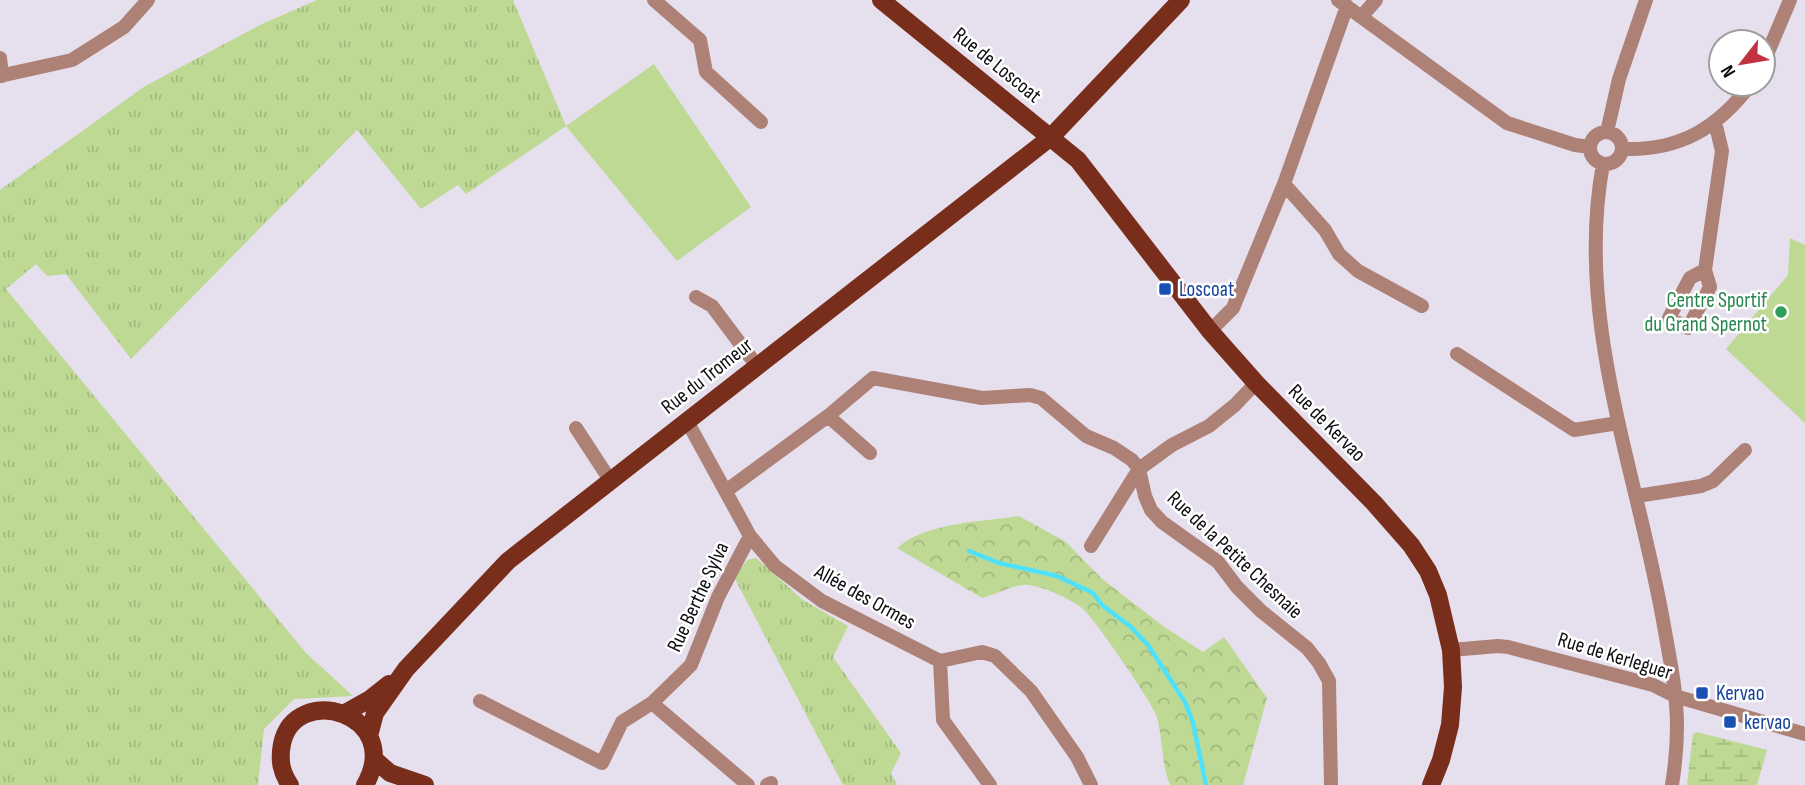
<svg xmlns="http://www.w3.org/2000/svg" width="1805" height="785" font-family="'Sofia Sans Condensed',sans-serif">
	<defs>
		<pattern id="grass-tufts" width="24" height="20" patternUnits="userSpaceOnUse" patternTransform="scale(1.75)"><rect width="24" height="20" fill="#bed994"/><path d="M3 7l-1-3M5 7V3M7 7l1-3M15 17l-1-3M17 17v-4M19 17l1-3" fill="none" stroke="#a2b97f"/></pattern>
		<pattern id="forest-crowns" width="20" height="18" patternUnits="userSpaceOnUse" patternTransform="scale(1.75)"><rect width="20" height="18" fill="#bed994"/><path d="M2 6a3 3 0 1 1 6 0M12 15a3 3 0 1 1 6 0" fill="none" stroke="#a2b97f"/></pattern>
		<pattern id="wetland-marsh" width="20" height="14" patternUnits="userSpaceOnUse" patternTransform="scale(1.75)"><rect width="20" height="14" fill="#bed994"/><path d="M1 5h8M5 5V1M11 12h8M15 12V8" fill="none" stroke="#a2b97f"/></pattern>
	</defs>
	<rect width="100%" height="100%" fill="#e6dfee"/>
	<path fill="url(#grass-tufts)" d="M317,0h196l53,126 -100,68 -8,-9 -37,24 -64,-79 -226,229 -65,-85 -19,2 -11,-12 -30,25 300,364 47,43 -59,3 -30,30 -6,56h-258v-595l145,-104 117,-62z
		M756,558l47,42 45,26 -15,31 68,96 -10,20 6,12h-54l-109,-208 13,-17z"/>
	<path fill="url(#forest-crowns)" d="M1019,516l47,26 35,36 62,48 40,26 21,-15 43,61 -24,87h-73c-9,-22 -7,-45 -13,-68 -3,-12 -65,-102 -75,-109 -12,-9 -45,-25 -59,-23 -12,1 -28,10 -41,13l-85,-50c30,-26 83,-26 122,-32z"/>
	<path fill="url(#wetland-marsh)" d="M1697,732l70,18 -10,35h-70l6,-51z"/>
	<path fill="#bed994" d="M654,64l97,143 -74,54 -111,-135z
		M1790,238l15,7v178l-79,-74 62,-74z"/>
	<g fill="none" stroke-linecap="round" stroke-linejoin="round">
		<path stroke="#4de1fc" stroke-width="4.5" d="M969,551l30,12 58,13 36,17 9,12 29,22 17,18 37,57 8,21 13,62"/>
		<path stroke="#ad8176" stroke-width="14" d="M654,0l46,40 6,32 55,50
			M1338,0l169,123 68,22 15,2
			M1361,17l15,-17
			M0,58l2,18
			M1763,64l27,-64
			M0,76l72,-16 52,-33 24,-27
			M1607,132l12,-53 27,-79
			M1590 148a16 16 0 1 1 32 0a16 16 0 1 1-32 0Z
			M1622,149c57,2 95,-20 129,-65
			M1603,164c-29,156 35,310 61,462 6,34 13,66 13,101 0,19 -2,39 -5,58
			M1284,184l41,46 14,24 19,17 64,35
			M1705,270l-15,8 -21,40 19,10 22,-41 -5,-17 17,-119 -7,-29
			M696,297l16,9 45,60
			M1210,331l23,-23 51,-124 63,-178
			M1457,354l117,76 44,-7
			M828,416l42,37
			M687,421l63,115 25,30 47,35 118,60 42,-9 13,4 36,35 46,66 14,28
			M576,428l34,52
			M726,491l102,-75 45,-38 109,20 48,-3 11,3 45,38 28,12 18,12 7,9 6,27 6,14 11,12 56,40 19,25 24,24 46,37 12,15 10,18 2,104
			M1637,496l64,-10 12,-5 32,-31
			M1091,546l48,-77 33,-24 37,-19 26,-21 21,-22
			M1451,650l47,-4 10,1 145,38 22,11 130,38
			M940,661l3,59 47,65
			M480,701l122,62 20,-41 30,-19 39,-38 27,-68 32,-61
			M652,703l96,82
			M767,785l4,-2"/>
		<path stroke="#782e1b" stroke-width="18" d="M881,0l197,160 132,171 46,52 118,120 37,42 17,26 10,24 13,55 2,37 -3,38 -9,35 -10,25
			M345,713l25,-14 19,-15
			M369,736l6,-23 31,-44 102,-108 543,-424 130,-137
			M374,759l16,14 35,12
			M290,785c-9,-13 -11,-25 -8,-41 13,-63 123,-30 83,41"/>
	</g>
	<g fill="#1a4fb4" stroke="#fff" stroke-width="2.5">
		<rect x="1158" y="282" width="14" height="14" rx="3.5"/>
		<rect x="1695" y="686" width="14" height="14" rx="3.5"/>
		<rect x="1723" y="715" width="14" height="14" rx="3.5"/>
	</g>
	<circle fill="#2e9e5b" stroke="#fff" stroke-width="2.5" cx="1781" cy="312" r="7"/>
	<g text-anchor="middle" dominant-baseline="central" stroke-width="5" stroke-linejoin="round" paint-order="stroke">
		<g font-size="21" fill="#0e0c10" stroke="#fff">
			<text transform="translate(997 65) rotate(39)">Rue de Loscoat</text>
			<text transform="translate(707 376) rotate(-38)">Rue du Tromeur</text>
			<text transform="translate(1327 423) rotate(45)">Rue de Kervao</text>
			<text transform="translate(1235 555) rotate(43)">Rue de la Petite Chesnaie</text>
			<text transform="translate(698 597) rotate(-65)">Rue Berthe Sylva</text>
			<text transform="translate(865 597) rotate(29)">Allée des Ormes</text>
			<text transform="translate(1615 656) rotate(17)">Rue de Kerleguer</text>
		</g>
		<g font-size="21" fill="#164399" stroke="#fff" text-anchor="start">
			<text x="1179" y="289">Loscoat</text>
			<text x="1716" y="693">Kervao</text>
			<text x="1744" y="722">kervao</text>
		</g>
		<g font-size="21" fill="#27864d" stroke="#fff" text-anchor="end">
			<text x="1767" y="300">Centre Sportif<tspan x="1767" dy="24">du Grand Spernot</tspan></text>
		</g>
	</g>
	<g transform="translate(1742 63) rotate(239)"><circle r="33" fill="#ffffff" stroke="#9f9e9f" stroke-width="2"/>
	<path d="M0-5L12 26L0 18L-12 26Z" fill="#c23141"/>
	<text y="-10" font-size="19" font-weight="bold" text-anchor="middle" fill="#0e0c10">N</text>
	</g>
</svg>
